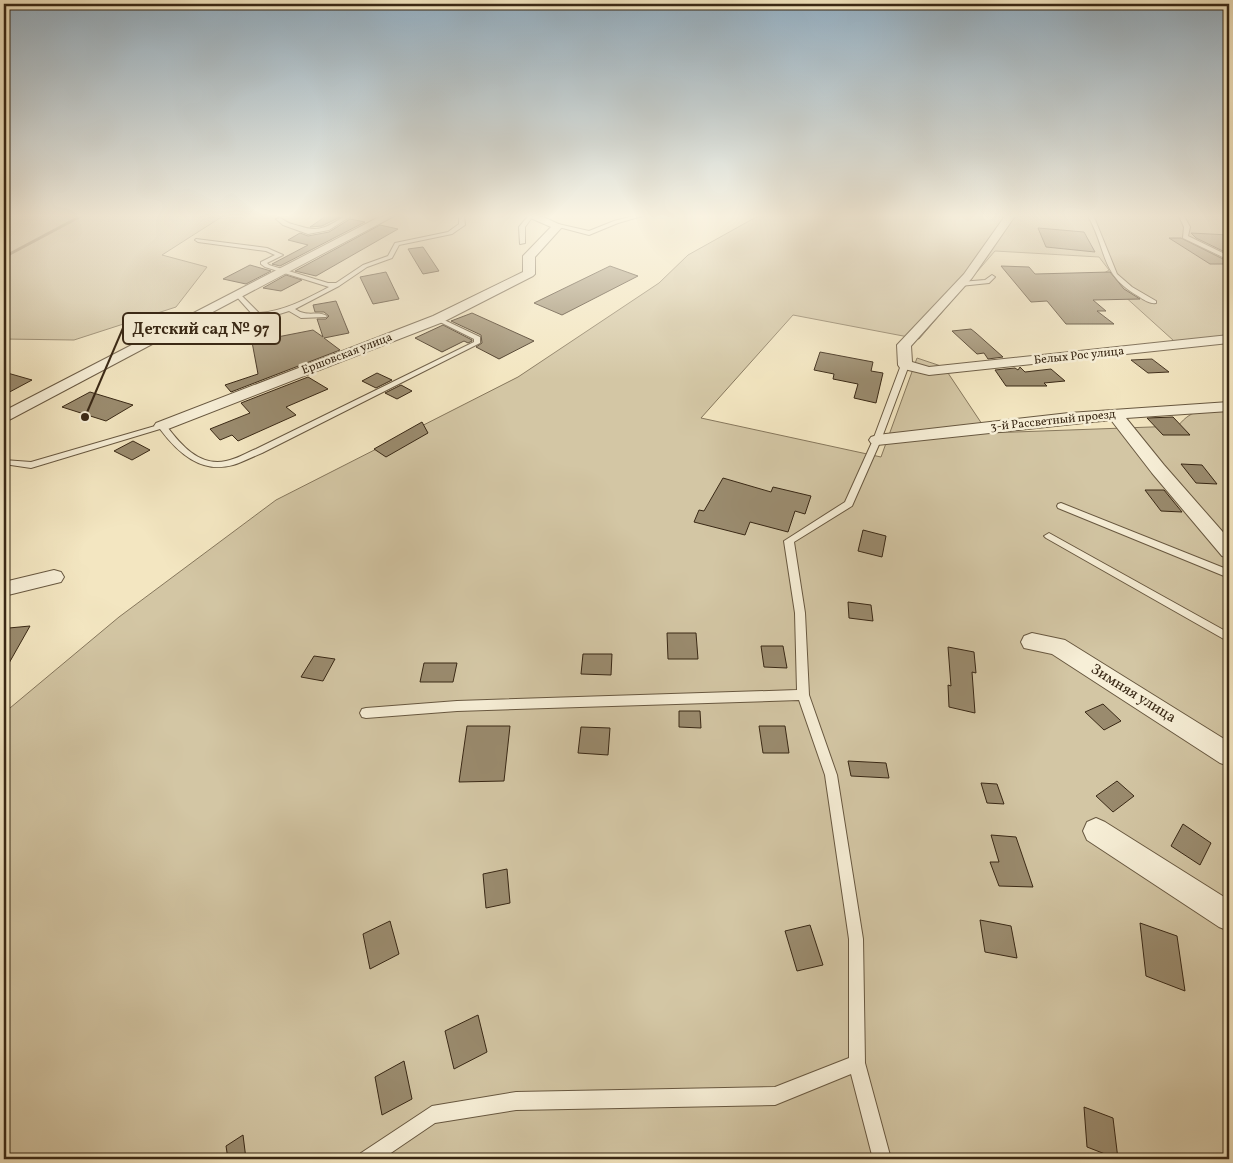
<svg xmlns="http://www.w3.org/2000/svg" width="1233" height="1163" font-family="Vollkorn,serif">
	<rect width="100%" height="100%" fill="#f3e6c1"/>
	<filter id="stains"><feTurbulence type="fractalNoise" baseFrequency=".004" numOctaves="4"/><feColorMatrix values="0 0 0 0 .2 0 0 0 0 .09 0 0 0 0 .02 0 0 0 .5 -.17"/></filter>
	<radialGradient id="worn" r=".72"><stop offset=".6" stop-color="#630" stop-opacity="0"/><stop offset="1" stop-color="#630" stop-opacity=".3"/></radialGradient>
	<path fill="#d3c6a4" stroke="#86775c" d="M4,216h219l-61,39 45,12 -31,40 -102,33 -70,-1z
		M758,216h471v121l-55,4 -73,-66 8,-5 -10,-13 -104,-6 -76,88 -126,-24 -92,103 180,39 36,-99 27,9 44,66 190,-7c14,-18 30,-18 51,-15v748h-1225v-446l115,-96 157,-117 242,-123 141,-94 29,-28z"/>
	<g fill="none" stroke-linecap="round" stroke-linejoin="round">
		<path stroke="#837359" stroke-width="3" d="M4,257l77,-41"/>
	</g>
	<path fill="#9a8b6e" stroke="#392815" d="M326,216l14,1 -18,9 -12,1z
		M350,219l15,3 -85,44 -8,-2 36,-19 -20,-5 12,-7 8,3 21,-4z
		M380,225l18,4 -82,47 -21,-5z
		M1038,228l46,4 11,20 -49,-5z
		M1191,233l38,2v19l-33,-16z
		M1169,238h12l48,24v2h-19z
		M423,247l16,24 -16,3 -15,-25z
		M250,265l21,6 -25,13 -23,-5z
		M610,266l28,10 -76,39 -28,-12z
		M1001,266l28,1 6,7 75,-2 14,17 16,10 -47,1 13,11h-9l17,13h-48l-19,-23 -16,1z
		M386,272l13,27 -26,5 -13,-27z
		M286,275l16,5 -21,11 -18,-3z
		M336,301l13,32 -25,5 16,12 -109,42 -6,-7 33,-11 -6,-32 61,-12 10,7 -6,-18h9l3,-3 -5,-4h-9l-2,-7z
		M472,313l62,28 -35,18 -23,-12 6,-4 -1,-8 -30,-14z
		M443,325l29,15v1l-4,2 -4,-2 -22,11 -27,-14z
		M971,329l5,4 27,24 -15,2 -4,-6 -7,1 -25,-23z
		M820,352l53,10 -2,9 12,2 -7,30 -22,-5 4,-14 -25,-5 1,-5 -20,-4z
		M1152,359l17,13 -21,1 -17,-13z
		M1020,367l5,5 26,-3 14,12 -21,2 3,3h-41l-11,-16 20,-2 3,2z
		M4,372l28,8 -28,15z
		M377,373l15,7 -16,8 -14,-7z
		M308,377l20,12 -42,18 10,8 -58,26 -6,-6 -12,5 -10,-11 40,-16 -9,-10z
		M401,385l11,6 -15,8 -12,-6z
		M90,392l43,13 -27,16 -44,-14z
		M1173,417l17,18h-27l-16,-17z
		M422,422l6,11 -42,24 -12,-8z
		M133,441l17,9 -18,10 -18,-9z
		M1181,464l21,1 15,19 -21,-1z
		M723,478l48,14 2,-5 38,9 -6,18 -10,-3 -7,21 -38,-10 -5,13 -51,-13 5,-12 5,1z
		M1145,490h19l18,22 -21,-1z
		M863,530l23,6 -4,21 -24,-6z
		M848,602l23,3 2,16 -24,-3z
		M30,626l-26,46v-35l5,-9z
		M667,633h29l2,26h-30z
		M761,646h22l4,22 -23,-1z
		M948,647l26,5 2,21 -4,-1 3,41 -26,-6 -1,-22 3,1z
		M583,654h29l-1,21 -30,-1z
		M314,656l21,3 -12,22 -22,-4z
		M424,663h33l-4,19h-33z
		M1103,704l18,17 -17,9 -19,-18z
		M679,711h21l1,17 -22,-1z
		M467,726h43l-6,55 -45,1z
		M759,726h26l4,27h-26z
		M581,727l29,1 -2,27 -30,-2z
		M848,761l38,2 3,15 -38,-2z
		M1117,781l17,15 -21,16 -17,-16z
		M981,783l16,1 7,20 -17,-1z
		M1183,824l28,19 -11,22 -29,-19z
		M991,835l25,2 17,50 -34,-1 -9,-24h9z
		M507,869l3,34 -24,5 -3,-34z
		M980,920l31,6 6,32 -32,-6z
		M390,921l9,33 -29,15 -7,-35z
		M1140,923l37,13 8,55 -39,-15z
		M810,925l13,40 -26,6 -12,-40z
		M478,1015l9,37 -33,17 -9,-38z
		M404,1061l8,38 -30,16 -7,-38z
		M1084,1107l29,11 5,41 -31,-12z
		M243,1135l3,24h-18l-2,-13z"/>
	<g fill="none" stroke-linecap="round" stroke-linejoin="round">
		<defs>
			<path id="service" d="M345,216h6l-22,14 -21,4 -25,-9 -7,-6 5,-1c5,5 11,6 18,8 20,7 28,1 46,-10z
				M459,216h5l1,9 -13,9 -53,11 -7,13 -25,9 -28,19 -44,23c13,9 22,1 32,7l-1,1 -25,1 -12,-7 -16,5 -14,1 -15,7 -9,2 -16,-1 -27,-8 3,-2c20,5 39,12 58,0l-17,-19v-2h4l19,19c26,-2 47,-14 70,-26l-64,-20 -4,-3v-2l14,-7 -9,-4 -68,-9 -3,-2 1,-1 71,9 16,7 -16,8 2,2 59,18h8l27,-18 25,-9 7,-13 53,-11 11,-8z
				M528,216h5l-8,11v16l-5,1 -1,-17z
				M633,216h9l-24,7 -29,12 -34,-9 3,-2 31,7 25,-10z
				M1088,216h5l3,6 21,52 15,13 24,14v2c-6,1 -12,-3 -18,-7 -39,-23 -30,-45 -50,-80z
				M1179,216h5l6,11 -2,9 41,20v4l-46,-22 1,-11z
				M992,275l3,2 -6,6 -29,3 -3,-2 3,-2 25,-2z
				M436,318h4l40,19v6l-218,110c-10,4 -19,9 -29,12 -32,9 -55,-12 -73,-36l-129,39 -27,-4v-4l27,2 131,-38h3c15,20 34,43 61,37 11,-2 20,-8 30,-12l218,-107v-3l-38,-19z
				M905,363l4,2 -28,75 -29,66 -58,36 11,71 4,82 28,80 26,164 2,124 26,96h-18l-22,-85 -76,31 -259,5 -81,13 -53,36h-24l3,-6 71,-47 84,-14 259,-5 74,-29v-119l-24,-164 -26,-75 -342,11 -91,7 -4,-1 -2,-4 2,-4 4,-1 91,-7 340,-11 -2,-77 -11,-72 61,-39 28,-62 28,-75z
				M1061,503l168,67v8l-171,-70 -1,-2 1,-2z
				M1049,533l180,100v9l-183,-104 -2,-2z"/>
			<path id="minor" d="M381,216h13l-385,204 -5,2v-11z
				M526,216h15l22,10 -28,31v17l-2,2 -90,46 -275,107h-12l-2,-3 2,-3 277,-107 90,-44v-16l28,-29z
				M1005,216h10l-43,62 -61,68 1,16 17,5 300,-32v8l-300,32 -29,-7 -2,-3 -1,-20 67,-71z
				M1229,402v9l-103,7 38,47 65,74v19l-7,-2 -70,-83 -41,-53 -234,25 -6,-2 -2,-3 2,-3 6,-2 192,-22z
				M54,570l7,2 3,5 -3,5 -57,14v-14z
				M1032,633l33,7 164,102v24l-9,-3 -168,-109 -28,-6 -3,-6 3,-6z
				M1096,818l9,4 124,78v31l-10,-4 -132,-87 -4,-9 4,-9z"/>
		</defs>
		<use href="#service" stroke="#685840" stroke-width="2"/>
		<use href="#minor" stroke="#685840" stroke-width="2"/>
		<use href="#service" fill="#f7efd7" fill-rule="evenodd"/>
		<use href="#minor" fill="#f7efd7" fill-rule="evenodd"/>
	</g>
	<linearGradient id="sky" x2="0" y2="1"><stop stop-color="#93aec1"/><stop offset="0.57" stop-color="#faf4e3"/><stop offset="1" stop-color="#faf4e3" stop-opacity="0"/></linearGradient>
	<rect width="1233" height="379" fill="url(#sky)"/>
	<g text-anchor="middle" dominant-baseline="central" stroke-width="5" stroke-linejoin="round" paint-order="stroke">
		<g font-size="12" fill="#392815" stroke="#f7efd7">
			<text transform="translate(347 354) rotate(-21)">Ершовская улица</text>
			<text transform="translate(1079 356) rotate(-6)">Белых Рос улица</text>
			<text transform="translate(1053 421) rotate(-6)">3-й Рассветный проезд</text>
		</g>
		<g font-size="15" fill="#392815" stroke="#f7efd7">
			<text transform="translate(1133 694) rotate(32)">Зимняя улица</text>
		</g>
	</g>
	<path fill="none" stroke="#392815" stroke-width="2" d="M85 417L123 328"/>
	<circle fill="#392815" stroke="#f7efd7" stroke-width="2" cx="85" cy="417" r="5"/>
	<rect fill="#f7efd7" stroke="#392815" stroke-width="2" x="123" y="313" width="157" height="31" rx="5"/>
	<g font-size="16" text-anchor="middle" font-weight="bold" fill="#392815">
		<text x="201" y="334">Детский сад № 97</text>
	</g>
	<rect width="1233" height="1163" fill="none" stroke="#f3e6c1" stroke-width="20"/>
	<rect x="5" y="5" width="1223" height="1153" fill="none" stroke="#392815" stroke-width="2.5"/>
	<rect x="10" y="10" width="1213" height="1143" fill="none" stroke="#392815"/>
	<rect width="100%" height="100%" filter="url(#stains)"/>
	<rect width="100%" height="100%" fill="url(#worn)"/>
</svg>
